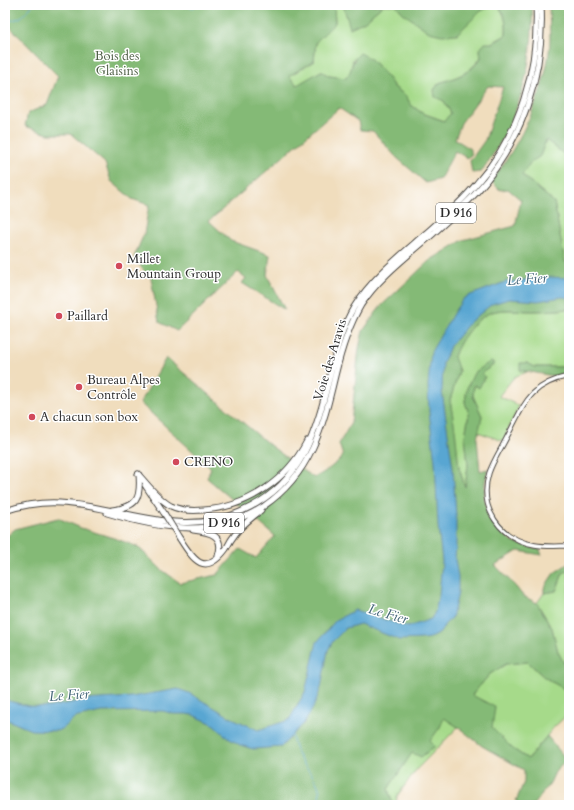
<svg xmlns="http://www.w3.org/2000/svg" width="574" height="810" font-family="Cardo,serif">
	<rect width="100%" height="100%" fill="#fff"/>
	<filter id="ink" filterUnits="userSpaceOnUse"><feTurbulence type="fractalNoise" baseFrequency=".025" numOctaves="2"/><feDisplacementMap in="SourceGraphic" scale="8" xChannelSelector="R" yChannelSelector="G"/><feConvolveMatrix kernelMatrix="1 2 1 2 8 2 1 2 1" color-interpolation-filters="sRGB"/></filter>
	<filter id="wash" filterUnits="userSpaceOnUse"><feTurbulence type="fractalNoise" baseFrequency=".012" numOctaves="4" result="noise"/><feDisplacementMap in="SourceGraphic" scale="16" xChannelSelector="R" yChannelSelector="G"/><feGaussianBlur stdDeviation="0.9" result="paint"/><feColorMatrix in="noise" values="0 0 0 0 0 0 0 0 0 0 0 0 0 0 0 0 0 1.4 0 .05"/><feComposite in="paint" operator="in"/></filter>
	<g filter="url(#wash)">
		<rect width="100%" height="100%" fill="#f0ddbd"/>
		<path fill="#a6da8a" stroke="#68825a" d="M334,5h9l22,16 18,-16h13l7,8 54,21c11,-11 25,-29 41,-29 7,10 9,18 8,30l-26,14 1,8c-12,17 -24,20 -42,26l-5,7 10,11 7,12 -6,8 -23,-8 -11,-8 -5,-9 -12,-9 -6,-9 -17,-19h-18l-3,16 -4,3 -17,-2 -8,-5 -24,15 -8,-10 25,-15 2,-19 19,-19z
			M546,140l23,18v105h-4l-11,-61 -32,-27 8,-12 10,-7z
			M569,309v58h-34l-8,-4 -7,7 7,2 -13,5 -15,19 20,10 -16,35 -25,-9 4,-16 -9,-20 1,-11 8,-12 12,-9 -2,-3 -25,27 -2,14 4,12 -4,22 3,29 -3,22 -6,-19 -9,-68 9,-29 -6,-13c6,-17 22,-40 39,-46 13,-4 27,-1 40,-1 13,0 25,-1 37,-2z
			M569,570v111l-3,-14 -8,-15 -6,-24 -15,-25 7,-10 12,-2 7,-18z
			M528,662l16,15 25,15v21l-15,14 -26,32 -15,-10 -21,-21 -20,-33 18,-21 16,-10z
			M444,717l14,10 -42,43 -19,26 -1,9h-3l-5,-16 24,-37 23,-6 -6,-5 11,-14z"/>
		<path fill="#84ba76" stroke="#587250" d="M5,5h329l1,18 -19,19 -2,19 -25,15 8,9 24,-14 8,5 17,2c8,-9 3,-15 14,-25l11,6 17,19 6,9 12,9 5,9 11,8 22,8 7,-8 -7,-12 -9,-4 -1,-7 5,-7c18,-6 31,-9 42,-25l-1,-9 5,-6h8l13,-8c1,-12 -1,-20 -8,-30h34c2,43 -6,86 -25,125 -7,15 -17,29 -26,42l-9,1 -2,-12 15,-21 18,-53 -15,-1 -27,37 -6,16 14,9 3,6 -5,4 -12,-7 -15,28 -14,4 -30,-26 -23,-26 -13,-1 -2,-9 -19,-13 -130,113 22,20 39,14 -3,20 18,35 -43,-27 4,-5 -8,-6 -61,59 -18,-9 -8,-44 -7,-7 -10,-14 10,-23 5,-29 -17,-6 -21,-18 -6,-18 -34,-29h-23l-23,-8 3,-13 19,-8 11,-29 -48,-49 -5,10z
			M343,5h40l-18,16 -15,7z
			M396,5h98l-13,6 -24,23 -15,1 -13,-3 -26,-19z
			M549,5h20v153l-23,-18 -6,16 -10,7 -8,12 32,27 11,60 4,1v46c-12,1 -24,2 -37,2 -13,0 -27,-3 -40,1 -17,6 -33,29 -38,45l5,14 -9,29 5,29 4,39 6,19 3,-22 -3,-29 4,-22 -4,-12 2,-14 7,-15 17,-12 3,3 -12,9 3,4 -6,11 -5,-3 -1,11 9,20 -5,23 3,32 8,-2 -3,13 -1,15 5,22 23,23 28,8 2,5 -24,-4 -23,14 21,22 7,9 14,7 15,25 6,24 8,15 3,14v11l-25,-15 -16,-15 -22,2 -16,10 -18,21 23,12 -3,21 21,21 15,10 19,-23 20,24 -12,12 -5,11 -17,22h-14l-3,-4 8,-19v-12l-42,-24 -24,-19 -14,-9 -4,9 -10,14 5,5 -14,11 -9,-4 -24,36 5,16h-388v-267l10,-9 43,-11 23,10 36,11 21,8 24,23 18,13 37,-8 23,-26 16,9 19,-22 -68,-58 4,-10 -71,-65 26,-45 105,88 43,32c11,-6 21,-13 29,-22l-4,-12 12,-21 8,-75 4,-17 17,-24 49,-46 34,-21 52,-14 6,-26 -13,-11 -8,1 -9,-9c29,-36 58,-95 59,-142 0,-11 -1,-23 -1,-34z
			M520,363h7l8,4h34v7l-16,2 -33,-6z
			M569,563v7l-6,3 -7,18 -12,2v-5l10,-15z"/>
		<path fill="#59a6d2" stroke="#42687e" d="M549,277l20,1v20l-7,-1 -24,4 -29,-2 -17,5 -22,18 -20,24 -4,10 -3,7 -1,28 11,78 3,46v32l-1,12 3,18v16l-6,25 -7,6 -5,9 -10,5 -8,1 -23,1 -39,-16 -14,4 -13,13 -5,9 -7,38 -8,20 -8,14 -24,25 -28,2 -13,-4 -12,-7 -15,-14 -20,-9 -7,-1h-12l-11,-3 -62,1 -27,6 -9,9 -8,4 -26,-1 -26,-11v-19l24,6 20,1 35,-7 47,-3 47,-8 11,4 43,25 26,12 31,-10 16,-28 12,-50 19,-22 19,-10 53,17 23,-8 4,-7 4,-17 3,-34 -4,-35 -3,-64 -6,-50 -1,-27 3,-33 23,-40 9,-13 5,-3 40,-15v1z"/>
		<g fill="none" stroke-linecap="round" stroke-linejoin="round">
			<path stroke="#59a6d2" stroke-width="1" d="M187,5l2,2h5l3,-2
				M5,22l15,-4 13,-13
				M292,735c1,8 4,17 8,24 8,13 30,31 14,46"/>
		</g>
	</g>
	<g filter="url(#ink)">
		<g fill="none" stroke-linecap="round" stroke-linejoin="round">
			<defs>
				<path id="tertiary" d="M569,376c-40,8 -45,29 -62,61 -6,12 -14,24 -18,36 -11,35 11,66 46,72 11,2 23,1 34,1"/>
				<path id="trunk" d="M138,474c10,11 20,25 33,32 10,5 22,5 33,4 44,-3 83,-30 103,-69
					M145,485l19,28
					M112,510c25,-3 29,-11 27,-35
					M5,511c18,-6 36,-9 55,-8 62,3 118,36 180,9 63,-27 76,-80 91,-141 6,-22 11,-44 23,-64 18,-29 46,-51 71,-73 18,-16 37,-32 52,-51 43,-49 62,-114 59,-178
					M107,513c54,16 106,26 157,-7 47,-32 59,-79 71,-130 6,-25 13,-49 26,-71 18,-28 48,-50 73,-72 14,-13 28,-25 41,-39 47,-51 70,-120 66,-189
					M193,530c17,2 32,5 25,26
					M180,539c14,22 25,38 46,10 3,-6 6,-11 10,-16 7,-9 17,-16 25,-23"/>
			</defs>
			<use href="#tertiary" stroke="#494641" stroke-width="5.5"/>
			<use href="#trunk" stroke="#494641" stroke-width="7"/>
			<use href="#tertiary" stroke="#fff" stroke-width="3.5"/>
			<use href="#trunk" stroke="#fff" stroke-width="5"/>
			<defs>
				<path id="trunk-bridge" d="M164,513l16,26"/>
			</defs>
			<use href="#trunk-bridge" stroke="#494641" stroke-width="7" stroke-linecap="butt"/>
			<use href="#trunk-bridge" stroke="#fff" stroke-width="5"/>
		</g>
	</g>
	<g fill="#d1495b" stroke="#fff" stroke-width="1.5">
		<circle cx="119" cy="266" r="4"/>
		<circle cx="59" cy="316" r="4"/>
		<circle cx="79" cy="387" r="4"/>
		<circle cx="32" cy="417" r="4"/>
		<circle cx="176" cy="462" r="4"/>
	</g>
	<g text-anchor="middle" dominant-baseline="central" stroke-width="3" stroke-linejoin="round" paint-order="stroke">
		<g fill="#fff" stroke="#6b6b6b" stroke-width="1">
			<rect x="436" y="203" width="40" height="20" rx="3"/>
			<rect x="204" y="513" width="40" height="20" rx="3"/>
		</g>
		<g font-size="12" font-weight="bold" fill="#2b2b2b">
			<text x="456" y="213">D 916</text>
			<text x="224" y="523">D 916</text>
		</g>
		<g font-size="13" fill="#506048" stroke="#fff">
			<text x="117" y="56">Bois des<tspan x="117" dy="15">Glaisins</tspan></text>
		</g>
		<g font-size="13" fill="#2b2b2b" stroke="#fff" text-anchor="start">
			<text x="127" y="259">Millet<tspan x="127" dy="15">Mountain Group</tspan></text>
			<text x="67" y="316">Paillard</text>
			<text x="87" y="380">Bureau Alpes<tspan x="87" dy="15">Contrôle</tspan></text>
			<text x="40" y="417">A chacun son box</text>
			<text x="184" y="462">CRENO</text>
		</g>
		<g font-size="13" fill="#2b2b2b" stroke="#fff">
			<text transform="translate(330 360) rotate(-73)">Voie des Aravis</text>
		</g>
		<g font-size="14" font-style="italic" fill="#406276" stroke="#fff">
			<text transform="translate(527 279) rotate(-4)">Le Fier</text>
			<text transform="translate(388 614) rotate(16)">Le Fier</text>
			<text transform="translate(69 695) rotate(-4)">Le Fier</text>
		</g>
	</g>
	<rect width="574" height="810" fill="none" stroke="#fff" stroke-width="20"/>
</svg>
